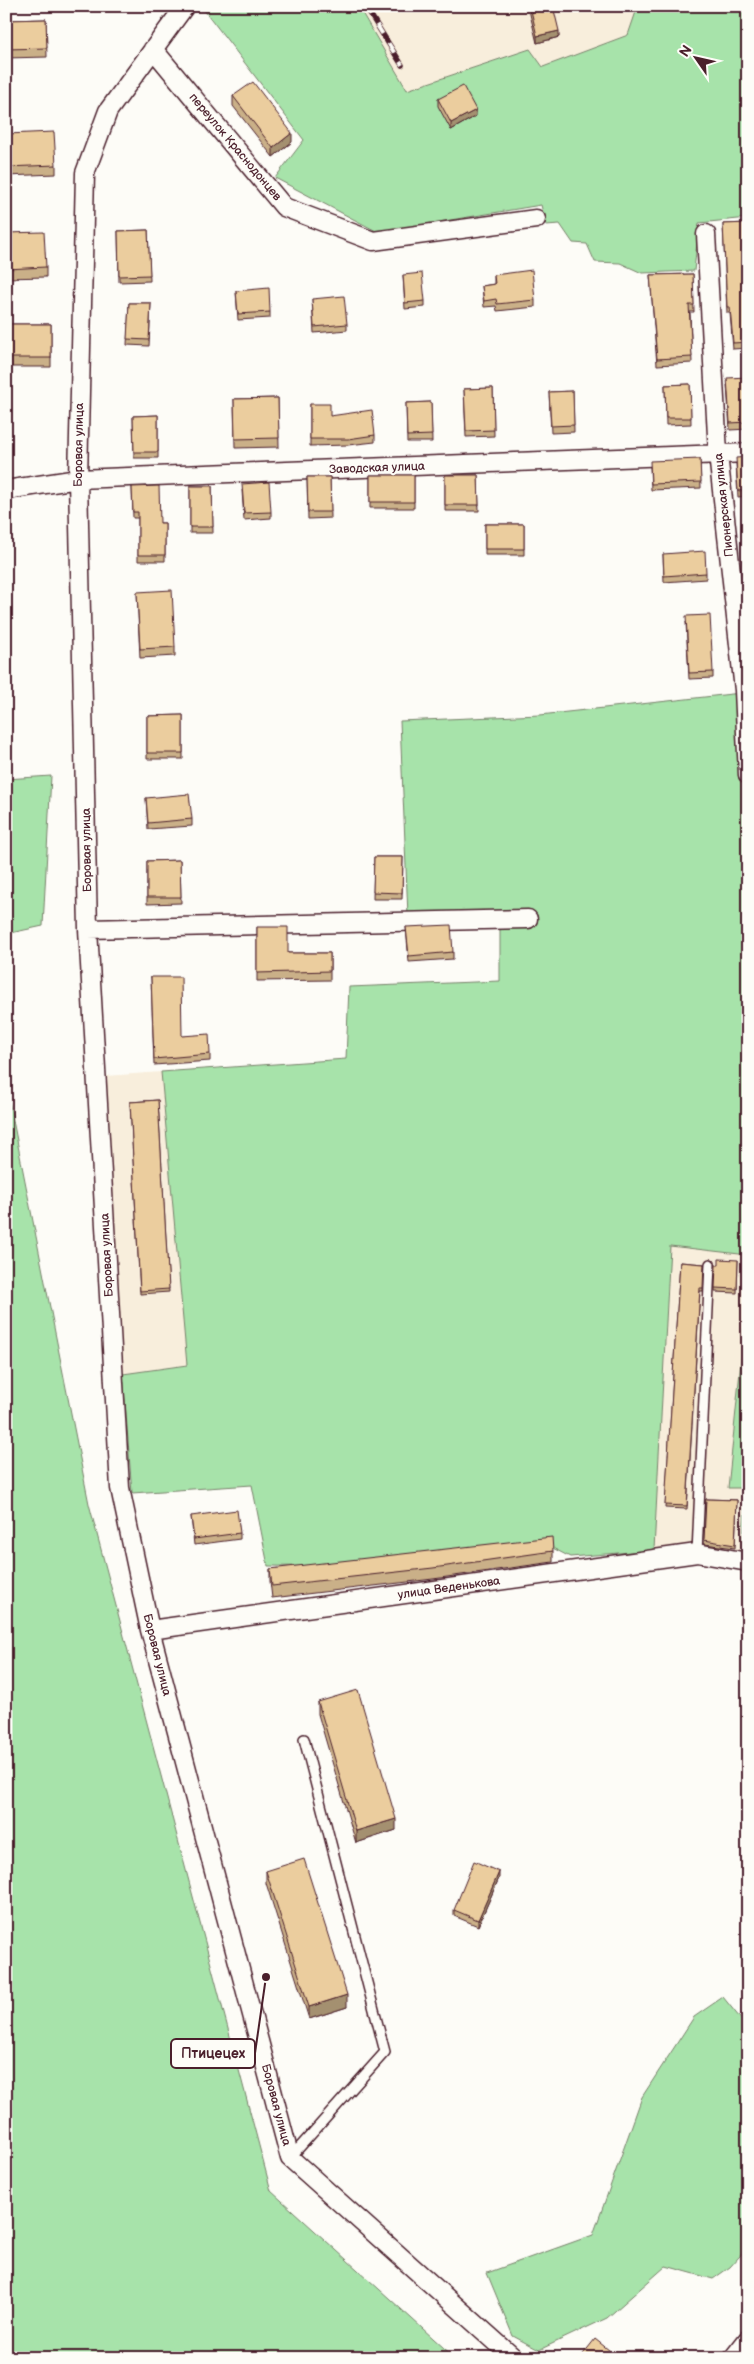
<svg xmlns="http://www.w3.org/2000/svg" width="754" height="2364" font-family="'Balsamiq Sans',sans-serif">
	<rect width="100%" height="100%" fill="#fdfcf7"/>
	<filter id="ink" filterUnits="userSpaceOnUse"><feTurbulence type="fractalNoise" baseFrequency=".02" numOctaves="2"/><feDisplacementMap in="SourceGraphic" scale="10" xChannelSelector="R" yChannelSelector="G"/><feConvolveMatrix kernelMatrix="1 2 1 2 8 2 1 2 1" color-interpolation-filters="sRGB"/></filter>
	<g filter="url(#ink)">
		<path fill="#f8eedc" d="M358,6h280l1,3 -11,26 -85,32 -13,-18 -123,41z
			M161,1072l26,293 -64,9 -17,-298z
			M670,1246l78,9v38l-20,194h18l-4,70 -57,-11 -31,4z"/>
		<path fill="#a7e3aa" stroke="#78816a" d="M201,6h157l49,84 123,-41 13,18 85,-32 10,-29h110v212l-49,5 -5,48 -52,2 -22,-10 -25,-1 -8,-18 -14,-1 -13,-19 -14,1 -5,-20 -163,27 -103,-54 29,-38z
			M741,693l7,173v389l-78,-9 -16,304 -84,7 -25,-13 -183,23 -94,-1 -16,-81 -120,8 -9,-119 64,-9 -26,-293 185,-13 3,-72 151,-6v-59l-92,-6 -8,-195 140,-6z
			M51,776l-8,150 -37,8v-155z
			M6,1085l83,419 182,687 184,167h-449z
			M748,1293v264h-6l4,-69h-18z
			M723,1997l25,31v219l-18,20 -17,12 -47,-13 -59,52 -68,32 -26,-14 -26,-63 106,-38 49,-138 52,-80z"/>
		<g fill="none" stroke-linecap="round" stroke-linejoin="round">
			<defs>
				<path id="lane" d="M697,1553l13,-289
					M290,2158l95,-106 -81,-313"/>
				<path id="street" d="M185,6l-77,105 -23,62 -7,306 10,450 32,559 30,142 140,528 224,200
					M153,49l131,158 89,34 163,-22
					M706,234l12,220 26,236 4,85
					M6,490l72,-11 670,-26
					M88,929l440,-10
					M150,1630l547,-77 51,9
					M733,2358l15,-19"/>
			</defs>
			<use href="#lane" stroke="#4a1f2b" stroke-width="12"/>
			<use href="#street" stroke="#4a1f2b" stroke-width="21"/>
			<use href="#lane" stroke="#fdfcf7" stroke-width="9"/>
			<use href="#street" stroke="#fdfcf7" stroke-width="18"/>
			<defs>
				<path id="rail" d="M365,6l37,59"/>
			</defs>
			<use href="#rail" stroke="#4a1f2b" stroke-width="5.5"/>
			<use href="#rail" stroke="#fdfcf7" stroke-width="4" stroke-dasharray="11" stroke-linecap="butt"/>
		</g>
		<path fill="#cab088" stroke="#4a1f2b" d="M528,6h25l6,31 -22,6z
			M46,19l1,38 -41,1v-38z
			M233,96l59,46 -19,15 -40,-51z
			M438,99l38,17 -25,14 -13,-24z
			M6,134l50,31v9l-50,2z
			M748,223v125l-15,1 -3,-36h-3l-4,-89z
			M148,230l2,51 -31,1 -1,-51z
			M6,233l40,34v10l-40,1z
			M693,274l1,38h-4l2,51 -35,2 -7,-90z
			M403,275l22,26v6l-20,2z
			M494,275l41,25v7l-38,4 -1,-5 -12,1 -2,-21 12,-2z
			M236,291l34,21v6l-32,2z
			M312,299l35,25v6l-33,3z
			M129,303h22l-2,43 -22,-1z
			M6,324h45v43h-45z
			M748,377v52l-18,1 -3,-45z
			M690,384l1,40 -25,1 -1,-40z
			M493,388l1,48 -28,1 -2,-48z
			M573,391l1,41 -23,1 -2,-41z
			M278,398l1,49 -44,1 -1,-49z
			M431,402l1,40h-25l-1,-39z
			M310,404l20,12 45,19v7l-27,3 -38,1z
			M158,415v43h-24l-1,-42z
			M748,457v39l-10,1 -2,-33z
			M700,459l1,29 -50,2 -1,-23z
			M370,475h44v33h-44z
			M445,475h33l1,36h-34z
			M307,477h23l1,41 -23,1z
			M190,486h22l1,47h-23z
			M132,487l28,36h5v38h-27v-43h-5z
			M242,490l29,22v6l-27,2z
			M485,524h39v31h-39z
			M663,554l43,19v6l-42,3z
			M137,592l38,55v9l-35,2z
			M686,622l27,50v6l-24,1z
			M183,715v44h-36v-43z
			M146,798l46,21v7l-44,3z
			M374,857h29l-1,42h-29z
			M180,860l1,43 -34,1v-43z
			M257,927l31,26h42v27l-73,1z
			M406,927l47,25v7l-44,3z
			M151,977l31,59 28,18v7l-56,4z
			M158,1100l11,192 -29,2 -10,-192z
			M738,1260l-1,33 -22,-1v-4z
			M680,1262l24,2 -1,27h-3l-13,218 -22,-1z
			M706,1499l31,1 -2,48 -31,-4z
			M191,1516l49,17v6l-46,6z
			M553,1551v11l-120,17 -161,19 -2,-17v-12z
			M318,1702l78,128 -40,13 -38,-129z
			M266,1871l81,136 -38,12 -43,-136z
			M499,1878l-21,48 -24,-10v-6z"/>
		<path fill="#a4906f" stroke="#4a1f2b" d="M559,31v6l-22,6v-7z
			M476,110v6l-25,14v-7z
			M292,133v9l-19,15v-9z
			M396,1819v11l-40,13v-12z
			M499,1872v6l-21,48v-6z
			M347,1995v12l-38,12v-12z"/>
		<path fill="#ebcd9e" stroke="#4a1f2b" d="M530,6h23l6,25 -22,5z
			M46,19l1,29 -41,1v-29z
			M253,82l39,51 -19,15 -40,-52z
			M463,86l13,24 -25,13 -13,-24z
			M54,132l2,33 -50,2v-33z
			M748,223v119l-15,1 -3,-36h-3l-4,-83z
			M148,230l2,45 -31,1 -1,-45z
			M44,232l2,35 -40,2v-36z
			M532,270l3,30 -38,4 -1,-5 -12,2 -2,-15 13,-2 -1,-9z
			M422,273l3,28 -20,2 -2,-28z
			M693,274l1,31h-5l3,52 -35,2 -7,-84z
			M269,288l1,24 -32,2 -2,-23z
			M344,296l3,28 -33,3 -2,-28z
			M129,303h22l-2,37 -22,-1z
			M6,324h45v34h-45z
			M748,377v45l-18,1 -3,-45z
			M690,384l1,34h-25l-1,-33z
			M493,388l1,42 -28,1 -2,-42z
			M573,391l1,34 -23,1 -2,-34z
			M278,398l1,40 -44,1 -1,-40z
			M431,402l1,33 -25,1 -1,-33z
			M310,404h20v12l42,-6 3,25 -27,4h-38z
			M158,415v37h-24l-1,-36z
			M748,457v33l-10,1 -2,-33z
			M700,459l1,23 -50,2 -1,-23z
			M370,475h44v27h-44z
			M445,475h33l1,30h-34z
			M307,477h23l1,35h-23z
			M269,482l2,30 -27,1 -2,-29z
			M159,486l1,37h5v32h-27v-43h-5l-1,-25z
			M190,486h22l1,41h-23z
			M485,524h39v25h-39z
			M745,547h3v74v-1z
			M705,551l1,22 -42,3 -1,-22z
			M172,590l3,57 -35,2 -3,-57z
			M710,615l3,57 -24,1 -3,-57z
			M183,715v38h-36v-37z
			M189,794l3,25 -44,4 -2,-25z
			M374,857h29l-1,36 -29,-1z
			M180,860l1,37h-34v-36z
			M451,925l2,27 -44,4 -3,-29z
			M257,927h31v26h42v18l-73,2z
			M151,977h30l1,59 27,-2 1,20 -56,5z
			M158,1100l11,189 -29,2 -10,-189z
			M719,1259l19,1 -1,29 -22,-1 1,-23h3z
			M680,1262l24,2 -1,24h-3l-13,218 -22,-1z
			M706,1499l31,1 -2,45 -31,-5z
			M237,1510l3,23 -46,6 -3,-23z
			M552,1537l1,14 -120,17 -161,18 -2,-17z
			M358,1690l38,129 -40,12 -38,-129z
			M304,1859l43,136 -38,12 -43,-136z
			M474,1861l25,11 -21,48 -24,-10z
			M595,2339l24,19h-39z"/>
	</g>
	<g text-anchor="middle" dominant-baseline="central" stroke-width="4" stroke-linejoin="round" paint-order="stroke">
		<g font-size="12" fill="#4a1f2b" stroke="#fdfcf7">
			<text transform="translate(235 147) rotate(50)">переулок Краснодонцев</text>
			<text transform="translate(79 445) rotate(-89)">Боровая улица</text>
			<text transform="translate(377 468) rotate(-2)">Заводская улица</text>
			<text transform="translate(724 505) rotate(-96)">Пионерская улица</text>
			<text transform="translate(87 850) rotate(-91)">Боровая улица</text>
			<text transform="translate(107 1255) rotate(-93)">Боровая улица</text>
			<text transform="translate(449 1588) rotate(-8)">улица Веденькова</text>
			<text transform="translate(157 1655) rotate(76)">Боровая улица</text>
			<text transform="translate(276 2105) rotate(75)">Боровая улица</text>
		</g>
	</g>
	<path fill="none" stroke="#4a1f2b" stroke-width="2" d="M266 1977L255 2053"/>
	<circle fill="#4a1f2b" stroke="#fdfcf7" stroke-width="2" cx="266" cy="1977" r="5"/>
	<rect fill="#fdfcf7" stroke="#4a1f2b" stroke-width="2" x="171" y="2039" width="84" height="29" rx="5"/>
	<g font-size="14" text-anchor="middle" font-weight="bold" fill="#4a1f2b">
		<text x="213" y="2058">Птицецех</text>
	</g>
	<rect width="754" height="2364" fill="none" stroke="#fdfcf7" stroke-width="25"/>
	<rect x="12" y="12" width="729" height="2339" fill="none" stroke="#4a1f2b" stroke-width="2" filter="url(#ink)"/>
	<g transform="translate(696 58) rotate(304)" stroke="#fdfcf7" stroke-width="4" paint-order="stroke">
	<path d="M0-4L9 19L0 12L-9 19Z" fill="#4a1f2b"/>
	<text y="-8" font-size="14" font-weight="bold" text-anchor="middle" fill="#4a1f2b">N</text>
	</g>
</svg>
